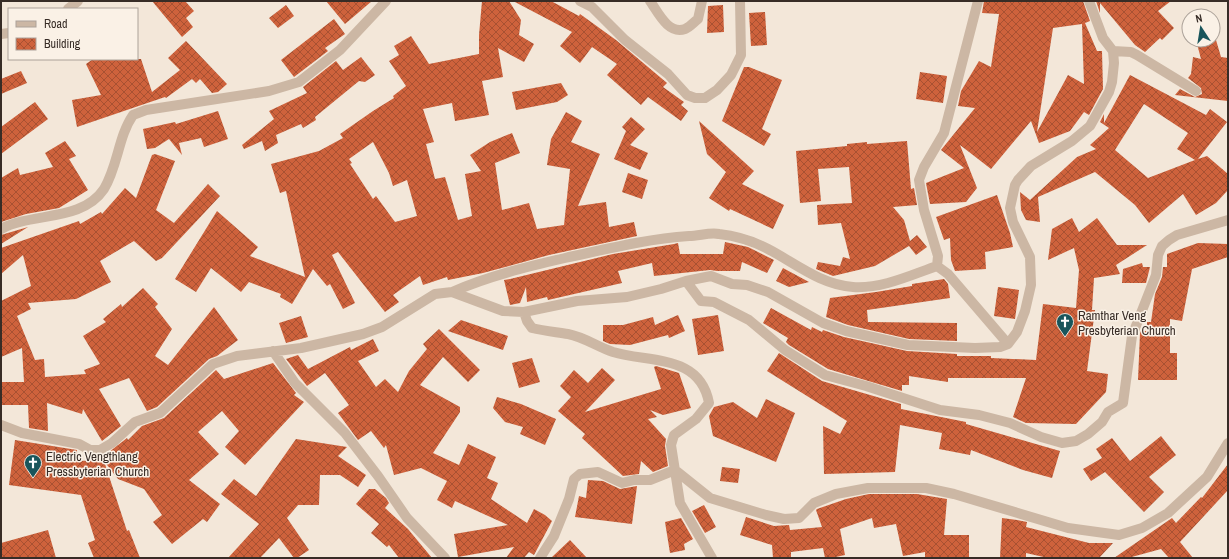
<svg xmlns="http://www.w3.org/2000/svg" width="1229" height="559" font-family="'Archivo Narrow',sans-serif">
	<defs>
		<pattern id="building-cross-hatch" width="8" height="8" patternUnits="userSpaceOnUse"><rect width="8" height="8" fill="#ce623c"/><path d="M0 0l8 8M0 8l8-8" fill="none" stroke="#a85132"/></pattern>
	</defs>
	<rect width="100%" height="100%" fill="#f3e7d9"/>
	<path fill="url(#building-cross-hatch)" fill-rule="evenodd" d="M152,1h33l9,10 -8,7 7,9 -11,10z
		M326,1h46l-27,23z
		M482,1h27l12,19 -2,15 15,9 -10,18 -26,-14 5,29 -21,4 7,34 -34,6 -3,-18 -29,6 11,33 -8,2 9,35 10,-2 13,43 14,-4 -7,-42 16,-3 -11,-16 20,-13 22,-9 8,20 -25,10 7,47 27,-7 8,26 27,-4 6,-56 -23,-4 4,-26 15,-27 16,9 -11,21 29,12 -22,52 28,-4 3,25 25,-5 3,14 -88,19 -66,18 -35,7 -1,-3 -24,8 -3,-9 -27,19 6,7 -14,10 -47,-60 -6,3 23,48 -12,6 -13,-25 -3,2 -14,-17 -21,35 -12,-7 1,-3 -32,-12 -8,10 -30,-24 -15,24 -21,-13 42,-68 41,36 -8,9 55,21 -19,-86 -6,2 -9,-29 48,-13 24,-13 -3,-4 33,-23 21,-13 -1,-2 13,-10 -17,-25 10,-6 -5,-9 17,-10 18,28 50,-10v-19zM373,142l16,31 4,13 14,-6 10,36 -22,6 -19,-26 -3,3 -23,-35 2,-1 -3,-4z
		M513,1h38l28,15 1,-2 36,26 51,43 -4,4 21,15 -3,3 7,6 -7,10 -33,-24 -7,8 -34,-30 10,-11 -25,-17 -12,16 -20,-17 12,-14z
		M984,1h99l7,20 -5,2 12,28h5l1,38 -14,26 -5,-3 -14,19 -31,12 -8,-22 -40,48 -31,-24 17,43 -11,14 -36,2 -4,-21 38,-15 -23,-18 34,-42 -17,-2 3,-15 18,-30 12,6 8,-53 -17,-1zM1082,24l2,60 -16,-9 -31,57 16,-104z
		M1096,1h75l-13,10 16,17 -12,12 -2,-2 -15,14 -10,-7 -35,-42v10z
		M286,5l8,11 -16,12 -9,-10z
		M723,5l1,27 -17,1 1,-27z
		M765,12l2,33 -16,1 -2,-33z
		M334,19l11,15 -20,14 3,3 -34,26 -13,-17z
		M1196,40h20l5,17 7,1v43l-53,-6 5,-6 15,8 7,-3 -1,-6 -13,-10 3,-4 2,-17 8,2z
		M186,41l41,43 -9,8 -6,1 -12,-14 -4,4 -4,-4 -26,19 -1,-1 -88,30 -5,-27 29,-5 -15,-31 7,-5h48l11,33 28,-22 -12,-12z
		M361,57l14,18 -10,7 -6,-1 -44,36 1,3 -13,8 -2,-4 -25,11 2,8 -13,8 -3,-10 -18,8 -2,-4 32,-26 -5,-8 38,-18 -4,-6 33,-26 7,9z
		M744,67h5l33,13 -20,49 9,5 -7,12 -42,-25z
		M21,71l6,12 -26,11v-15z
		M920,72l27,4 -4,27 -27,-4z
		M1130,75l76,40 4,-6 17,13 -29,37 9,-3 21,18v16l-12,13 -20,12 -13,-21 -34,29 -14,-18 -40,-33 -57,25 2,25 -14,-2 -5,-10 -1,-18 10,8 47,-43 19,-8 -6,-4 19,-17 -9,-6 4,-8v9zM1144,104l44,29 -11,16 18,11 -47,18 -33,-28z
		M561,83l7,12 -11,7 -41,8 -4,-18z
		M35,102l13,17 -47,35v-27z
		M218,111l10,28 -24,8 -3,-9 -22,5 3,12 -13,-16 -14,9 -8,1 -4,-20 32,-7 1,2z
		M631,117l14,12 -15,16 18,8 -8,17 -26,-11 12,-28 -4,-4z
		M699,121l55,50 -12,13 42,21 -11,24 -43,-20 -1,2 -20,-13 17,-26 -19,-18z
		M65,141l11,15 -7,3 19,31 -29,18 -33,6 -25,8v-44l17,-10 2,7 33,-8 -8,-14z
		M907,141l4,48 3,-1 3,17 -24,2 11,13 6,21 7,-6 10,12 -11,8 -7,-9 -34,20 -42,10 -17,-7 2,-7 22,4 3,-9 7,2 -9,-36 -23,2 -1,-20 35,-2 -3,-36 -31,2 3,32 -21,2 -4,-52 51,-5v-2l20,-2v2z
		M155,154l20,7 -19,49 18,13 34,-39 12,12 -58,62 -6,3 -22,-20 -34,20 11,21 -35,17 -48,4 3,6 -14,7 18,44 9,-1 1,18 41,-3 -2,-4 16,-6 -17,-28 23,-14 -3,-3 18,-15 1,3 21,-19 15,16 -3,3 17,22 -17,27 13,9 46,-58 24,33 -21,16 -8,3 -52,48 -10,4 -18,-33 -30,11 22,37 -19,15 -19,-32 -1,5 -35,-11 1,28 -19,-3 -1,-23h-27v-23h23l-2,-34 -21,9v-56l30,-15 -8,-31 -22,19v-26l78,-27 1,3 21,-12 1,2 23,-26 11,10 16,-43z
		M628,173l20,7 -6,19 -20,-7z
		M997,195l13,38 3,14 -28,5 1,17 -31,2 -4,-11 -1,-22 -6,2 -8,-23z
		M1072,218l7,14 18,-14 20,27h30l-31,20 4,9 -26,4 -2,32h3l-8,61 21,3 -2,18 -30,32 -50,-1 -13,-6 13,-39h-78v4l-39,-6v9h-7v6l-74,-22 -39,-24 -3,-3 2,-4 -25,-15 8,-15 40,22 1,-3 10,5 1,-2 21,7 63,14 50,3v2h34v2l45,2 7,-56 33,4 3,-38 -5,-22 -26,12 4,-31z
		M28,227l-27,17v-9z
		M725,242l23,5 26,13 -7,13 -25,-11 -2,9h-23l-7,-1 -56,6 -2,-13 -34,8 4,12 -74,17 -1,-3 -20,5 -1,-15 -6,16 -10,2 -6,-25 6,-1 103,-25 61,-10 4,-1 2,11h43z
		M1198,243l30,1v13l-36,12 -10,52 -12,-2v34h7v27h-39l2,-47 1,-2h6v-9h4l4,-28 7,-17 1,-10h4v-13z
		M1142,263l1,4h7l-4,16h-24l1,-14z
		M783,268l26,14 -20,5 -13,-6z
		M944,279l4,5 2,14 -83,12 1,12 89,1v18l-48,-2 -61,-14 -22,-8 4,-19 46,-6 36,-6v-2z
		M998,287l21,3 -4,29 -21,-3z
		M678,315l7,16 -16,7 -1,-3 -38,10 -20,-1 -7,-3v-16h20l30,-8 2,8z
		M718,315l6,36 -26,4 -6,-36z
		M301,316l7,21 -22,6 -7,-20z
		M461,320l47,16 -5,14 -55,-19z
		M439,329l41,41 -12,12 -25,-25 -23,28 40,22v5l-27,41 26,12 9,-21 28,13 -9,21 11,5 -7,16 36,24 7,-14 11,6 7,6 -18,34 -5,-3 -5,6h-18l8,-11 -56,10 -4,-23 54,-9 -53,-24 -3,7 -15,-8 10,-19 -26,-13 -27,7 -8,-30 -2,3 -13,-17 -13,9 -20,-27 11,-8 -24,-32 -18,13 -21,-27 12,-4 10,14 42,-22 1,3 22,-11 6,12 -21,10 18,26 9,-8 13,13 11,-21 18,-22 -4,-5z
		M779,353l43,28 79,23v5l65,13v2l94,27 -8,27 -29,-8 -52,-20 -1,5 -31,-6 3,-16 -42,-8 -5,47 -71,2 -1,-48 17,8 7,-13 -80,-50z
		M532,358l8,24 -21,6 -7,-25z
		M273,363l23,30 -2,2 10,7 -59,63 -20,-18 14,-16 -17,-20 -24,21 21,22 -30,26 31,24 -13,18 -4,-3 -31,25 -19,-22 9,-7 -18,-26 -26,-10 -14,-18 23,70 2,-1 11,28h-46l-6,-15 7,-3 -14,-45 -72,-10 6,-45 62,10 -1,11 37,-1 -4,-8 18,-14 1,2 14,-14 22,-8 52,-48 8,9z
		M656,366l23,7 12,35 -28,7 -13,-5 7,7 -9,2 18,20 -1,7 3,20 -15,6 -12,-11 -2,13 -16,2 -41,-38 3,-4 -27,-23 13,-14 -11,-11 14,-16 14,13 14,-15 13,12 -30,32 76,-23 -7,-22z
		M497,397l24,7 35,15 -11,26 -25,-11 3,-7 -18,-5 -12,-14z
		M766,399l29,14 -19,49 -63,-26 -4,-20 5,-9 19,-5 24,16z
		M1161,436l15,19 -27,22 15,15 -20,20 -39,-40 -14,9 -8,-12 19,-11 -6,-9 16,-11 18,23z
		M296,439l51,8 -9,9 28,19 -8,12 -18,-12h-20l-1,30h-21l-11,13 22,32 -12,8h-3l-15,-20 -19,20h-32l31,-34 -38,-30 13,-15 22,17z
		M1228,464v26l-48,52 13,16h-24l-8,-9 -33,9h-14l58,-40 4,5 25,-26 1,1z
		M722,467l18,2 -2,14 -18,-2z
		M588,480l15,1 17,8 17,-3 -5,38 -57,-7 4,-21 7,2z
		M369,489h6l11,9 3,5 -4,5 23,21 24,29h-33l-10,-13 -2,2 -16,-14 8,-9 -23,-20z
		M869,494h48l30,5 -3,36h25v22l-44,1v-6l-22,4 -7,-32 -22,4 -2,-10 -32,11 5,26 -14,3h-6l-2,-10 -32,4v5l-18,1 -1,-13 -32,-10 6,-18 28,9 15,-1 1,5 32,-3 -6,-17 1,-1 29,-10z
		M704,505l12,22 -11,6 -13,-22z
		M681,518l12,21 -9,5 1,6 -15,3 -5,-31z
		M1002,518l15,2 10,2 -1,5 63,16h24l-14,15h-51l-22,-5v5h-26z
		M48,530l8,28h-55v-15z
		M570,540l17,18h-36z"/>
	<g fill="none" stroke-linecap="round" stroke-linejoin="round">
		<path stroke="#ccb7a4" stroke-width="10" d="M580,1l12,6 33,33 43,34 19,21 8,3h10l12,-8 14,-15 10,-20 -1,-54
			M650,1c8,11 18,34 35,28 5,-2 9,-7 13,-10l4,-18
			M68,9l10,-8
			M1,34l8,-1
			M1113,51l18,1 6,3 59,36
			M1,229c31,-17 81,-7 103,-40 14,-23 14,-52 29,-74l13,-5 123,-19 30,-9 41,-32 46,-49
			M937,266l11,8 60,70
			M686,281l25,-5 21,8 15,1 21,7 55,31 23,8 62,14 67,3 25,-1 8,-3 9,-12 8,-21 6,-26 -1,-28 -17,-35 -3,-14 5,-23 3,-5 13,-14 41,-25 18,-15 19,-34 3,-10 2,-19 -1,-12 -10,-13 -14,-37
			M452,292c37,-16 74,-25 113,-34 42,-9 81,-19 124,-22 10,0 21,-4 30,-2 18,2 34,7 49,15 27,14 53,36 85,38 29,2 58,-12 84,-21l1,-10 -14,-46 -5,-30 5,-13 20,-34 34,-132
			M524,312l3,9 5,7c12,3 24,4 36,6 16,3 30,13 45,18 37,11 87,2 96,51l-13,16 -22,16 -3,10 9,58 32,55
			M273,351l22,32 50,50 33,43 29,42 38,40
			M1,425l21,8 57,11 11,6h10l12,-7 23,-21 25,-9 53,-49 24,-8 64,-8 62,-14 19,-7 53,-33 17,-2 51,19 21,1 53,-11 50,-4 34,-8 25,-8 15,20 13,1 35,18 36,30 40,25 41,11 74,24 39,5 31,8 31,14 21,6 14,-2 12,-7 14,-12 6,-10 15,-9 9,-67 24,-61 2,-20 4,-9 7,-6 8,-5 51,-15
			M540,558l14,-22 15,-37 5,-20 6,-5 18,-2 24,11 12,-3h16l25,-10 35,28 56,17 18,4 15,-1 15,-15 22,-9 32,-6h58l28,6 114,34 51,7 23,-7 26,-15 39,-36 21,-34"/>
	</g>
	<defs>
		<symbol id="church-pin" viewBox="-11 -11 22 30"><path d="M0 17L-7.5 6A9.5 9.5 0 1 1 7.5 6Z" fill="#19555b" stroke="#faf1e6"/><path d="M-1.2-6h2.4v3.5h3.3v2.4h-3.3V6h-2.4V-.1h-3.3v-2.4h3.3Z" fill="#fff"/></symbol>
	</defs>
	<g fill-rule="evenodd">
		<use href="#church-pin" x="1055" y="312" width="20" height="27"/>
		<use href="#church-pin" x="23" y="453" width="20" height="27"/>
	</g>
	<g text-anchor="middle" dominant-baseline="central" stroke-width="3" stroke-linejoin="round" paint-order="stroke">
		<g font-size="13" fill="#372c26" stroke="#faf1e6" text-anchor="start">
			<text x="1078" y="315">Ramthar Veng<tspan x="1078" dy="15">Presbyterian Church</tspan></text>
			<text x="46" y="456">Electric Vengthlang<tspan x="46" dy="15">Pressbyterian Church</tspan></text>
		</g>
	</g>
	<rect width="1229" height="559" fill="none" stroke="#372c26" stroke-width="4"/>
	<rect x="8" y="8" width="130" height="52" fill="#faf1e6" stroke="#aca299"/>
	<rect x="16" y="21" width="20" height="6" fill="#ccb7a4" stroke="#aca299"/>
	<text x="44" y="28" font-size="12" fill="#372c26">Road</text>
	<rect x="16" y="38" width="20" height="12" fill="url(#building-cross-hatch)" stroke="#aca299"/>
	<text x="44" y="48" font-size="12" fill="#372c26">Building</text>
	<g transform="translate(1201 28) rotate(348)"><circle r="19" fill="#faf1e6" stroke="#aca299"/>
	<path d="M0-3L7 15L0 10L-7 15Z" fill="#19555b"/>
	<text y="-6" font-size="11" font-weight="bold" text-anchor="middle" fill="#372c26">N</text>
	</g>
</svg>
